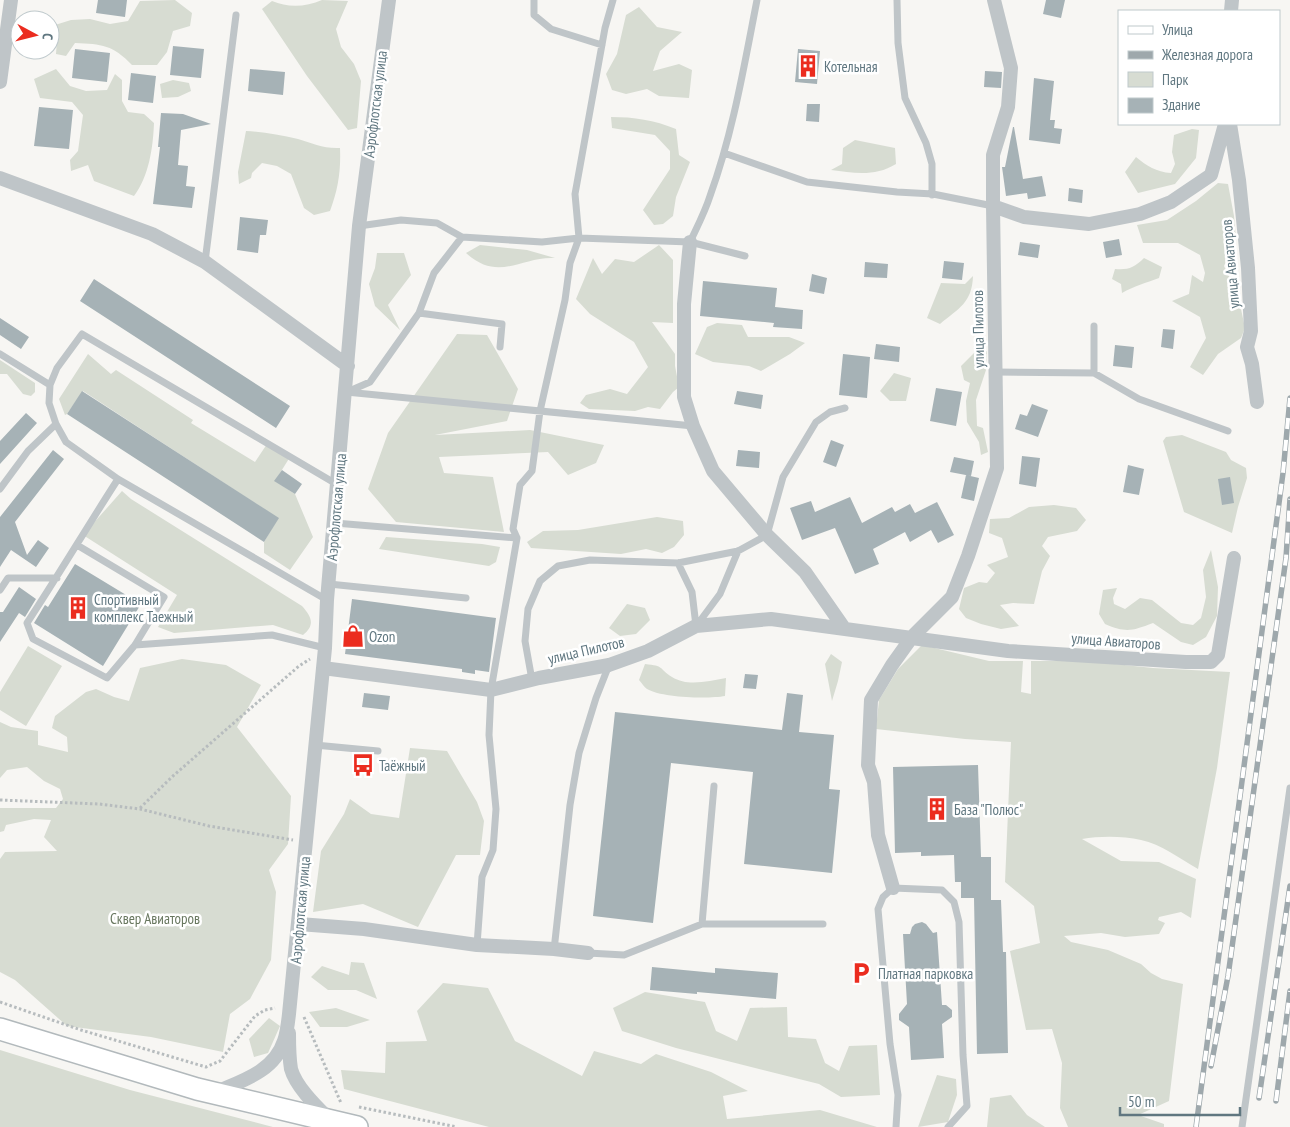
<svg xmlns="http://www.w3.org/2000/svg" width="1290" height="1127" font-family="'PT Sans Narrow',sans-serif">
	<rect width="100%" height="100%" fill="#f7f6f3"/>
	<path fill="#d7dcd2" d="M175,0l17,13 -2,13 -17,5 -6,21 -10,13h-25c-19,-20 -30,-21 -57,-22l-9,13 -10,-2 1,-14 -2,-15 16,-5 19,-1 20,5 18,-3 12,-20z
		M322,0l26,1 -12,28 5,18 13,17 7,17 -4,47 -9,2 -41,-54 -45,-67 10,-8c16,7 34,6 50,-1z
		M639,7l18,20 25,5 -22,19 -7,20 26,-7 13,6 -3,28 -30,-2 -12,-7 -21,5 -14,-4 -6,-16 11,-20 9,-39z
		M56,69l14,17 16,5 21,-1 8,-16 7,6v21l6,11 16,2 10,9c-1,25 -5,53 -20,73l-40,-15 -6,-16 -17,6 -1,-11 8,-9 5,-36 -11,-13 -32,-4 -6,-19z
		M173,80l16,3 2,8 -13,6 -16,1 -2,-14z
		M611,117c23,0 43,3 65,12l3,26 11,7 -14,35 -3,19 -10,8 -9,1 -11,-15 27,-41v-18l-15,-16 -43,-7z
		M1192,129l7,1 -3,28 -21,26 -37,9 -13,-21 11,-15c11,9 20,15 35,16l4,-9 -3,-12 2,-17z
		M246,131c18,1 34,4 52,8 14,4 26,10 42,9 1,23 -2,42 -10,63l-16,4 -10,-7 -13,-34 -14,-8 -15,-3 -10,10 -1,5 -12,6 -1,-12z
		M855,140l40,8 1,16c-21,13 -42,9 -65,6l11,-6 1,-16z
		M1218,183l10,1 6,32 2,23 -12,27 14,29 7,33 -4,10 -23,16 -15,21 -13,-8 16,-29 -6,-21 -28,-16 17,-7 3,-19 11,7 2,-9 -5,-18 -22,-12h-35l-6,-18 30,-5 29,-19z
		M480,245l47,5 28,8c-34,-2 -56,25 -89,-5z
		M659,245l14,15v63l-21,-1 23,32v12l4,21 -6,5 -13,17 -12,-2 -13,4 -46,-2 -9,-6 6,-8 24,-6 17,5 21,-27 -14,-25 -44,-28 -14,-15 17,-41 9,16 13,-15 19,3z
		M377,253h27l7,22 -23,30 12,25 -25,-24 -6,-22 6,-16z
		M1144,258l18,9 -3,11c-13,5 -25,8 -37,15l-1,-9 -9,-5 3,-10c13,1 19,-1 29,-11z
		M973,276c-1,27 -14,32 -33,48l-13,-6 14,-35 24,1z
		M717,323l25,2 6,12h41l16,6 -15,11 -29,17 -12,-5 -36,-4 -18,-8 12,-27z
		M457,334l30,1 31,54 -11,32 -72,14 95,-5 74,15 -8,18 -28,12 -20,-23 -109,5 5,16 49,4 11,55 -108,-10 -28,-33 20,-56z
		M976,351h11l-1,19 -10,30 1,26 6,2 5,24 -7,3 -2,-13 -12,-20 -1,-21 4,-18 -6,-3 -3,-14z
		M88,354l23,20 5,-4 77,50 -2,3 64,39 12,-18 23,13 -15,24 20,13 18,43 -23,33 -26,-17v-11l14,-24 -195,-127 -16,23 -2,1 -6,-16z
		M0,360l35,23v9l-4,4 -8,-2 -16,-20h-7z
		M894,373l17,5 -5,23h-16l-10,-10z
		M1182,435l44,17 5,8 15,8 1,10 -9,29 -6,26 -48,-21 -21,-71 3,-4z
		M122,491l9,8 171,107c9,10 14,19 1,29l-30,-10 -99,8 -16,-6 19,-32 -94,-60z
		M1054,505l22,3 10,12 -9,11 -29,6 -6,9 8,10 -8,15 -8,33 -21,-1 -13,2 19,21 -18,3 -20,-5 -15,-6 -7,-9 5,-21 15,-6 8,1 8,-10 -8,-8 21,-8 -6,-19 -13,-5 1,-14 19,-1 20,-11z
		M657,517l26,4 1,14 -10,12 -12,6 -16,-4 -25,5 -90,-6 -4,-6 16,-11 35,-1z
		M386,537l96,7 18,3 -4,15 -7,4 -110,-17z
		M1211,550l7,37 -1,29 -11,21 -13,8 -12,-3 -28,-19c-21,8 -27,10 -48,1l-6,-10 4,-24 14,-2 -4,10 1,6 11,5 15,-11 12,2 29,23 12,2 8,-7 5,-21 -3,-27z
		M627,604l18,4 5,12 -14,14 -16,2 -11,-8z
		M922,645l67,16h34l-2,31 10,2v-33h55l67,7 77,4 -13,96 -19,101c-18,-10 -37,-25 -57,-29 -18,-4 -41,-4 -59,-1l39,22 38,1 37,17 -5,39 -10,-6 -22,5 -1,3 7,3 -6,11 -34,3 -24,-4 -37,3 7,6 37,8 33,14 10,9 11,6 21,5 -14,117 -31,14 26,9v3h-96l-8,-19 2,-45 -10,-34 -26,1 -16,-79 30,-8 -6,-37 -29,-24 6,-140 -46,-3 -89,-10 3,-29 19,-31z
		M28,646l34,20 -36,60 -26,-16v-18z
		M831,654l11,8 -4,19 -6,20 -7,-37z
		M182,659l44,6 35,20 -24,42 54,69 -3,48 -19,26 7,22 -5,68 -21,39 -20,15 -7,38 -72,-15 -84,-11 -52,-46 -15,-8v-113l5,-7 52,-1 -13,-14 7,-17 -17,-1 -28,6 -2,6 -4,1v-24h56l7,-9 -3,-10 -16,-8 -17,-14 -20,3 -7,8v-56l11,5 27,4v14l30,7 -1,-15 -15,-9 3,-12 31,-24 10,-3 18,8 15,4 11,-33z
		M645,664c20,2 13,4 27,13 16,10 36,4 54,1l-1,18c-16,3 -63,2 -78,-7 -3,-2 -5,-6 -8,-9z
		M410,748l37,3 30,51 7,19 -4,34h-24l-38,72 -55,-23 -50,8 8,-61 23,-37 6,-15 21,15 28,4z
		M351,962l13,1 13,36 -21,-9h-28l-17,-13 11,-11 27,9z
		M443,983l45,5 27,53 67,35 12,-25 47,13 15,-10 55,18 37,19 -25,5 4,23 93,-9 57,17h-388l-145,-38 -3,-19 44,3 1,-31 41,-1 -10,-30z
		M645,992l60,10 11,29 21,10 13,-33 37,-1 1,30 28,2 9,24 14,8 10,-25 28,-1 3,50 -39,2 -22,-13 -143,-36 -54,-17 -9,-23z
		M336,1008l34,12 -23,7h-27l-11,-15z
		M269,1018l11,8 -12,27 -14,4 -5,-18z
		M0,1050l130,40 143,37h-273z
		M937,1075l19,4 1,16 -9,27 -30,5z
		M1011,1095l16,20 18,12h-58l3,-29z"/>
	<path fill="#a6b2b6" d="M98,0h29l-2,17 -29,-4z
		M1046,0h19l-4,18 -18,-4z
		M173,46l31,3 -3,29 -31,-3z
		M75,49l35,4 -3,29 -35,-4z
		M798,49l22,2 -3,33 -22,-2z
		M250,69l35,3 -2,23 -35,-4z
		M985,71l17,1 -1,16 -17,-1z
		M131,73l25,3 -3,27 -25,-3z
		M1034,78l20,3 -4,39h5l-1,8 8,1 -2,15 -31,-4z
		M807,104h13l-1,18 -13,-1z
		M39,107l34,3 -4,39 -35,-3z
		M161,113l22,1 28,10 -30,6 -3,35 10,1 -2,20 9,1 -3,21 -39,-4 7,-57h-2z
		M1013,127h1l9,52 19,-3 4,20 -18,3 -1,-6 -21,3 -4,-29h3z
		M1069,188l14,2 -1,13 -14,-2z
		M240,217l28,3 -2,15h-6l-2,18 -21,-3z
		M1119,239l3,16 -16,3 -3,-16z
		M1020,242l20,3 -2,13 -20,-3z
		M944,261l20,2 -2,17 -20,-2z
		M865,262l23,2 -1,14 -23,-1z
		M812,274l15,4 -3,16 -15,-3z
		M94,279l196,127 -14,22 -196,-127z
		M703,281l74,7 -2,19 28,3 -1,19 -29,-2 1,-4 -74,-7z
		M0,318l29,19 -8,12 -21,-14z
		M1163,329l12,1 -2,19 -12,-2z
		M876,344l24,3 -1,15 -25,-3z
		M1115,345l19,2 -2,21 -19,-2z
		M843,354l27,3 -3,41 -28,-3z
		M936,388l26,4 -6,34 -26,-5z
		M82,391l197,127 -15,24 -197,-128z
		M737,391l26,4 -2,14 -27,-5z
		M1032,404l16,6 -10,27 -23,-8 5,-15 7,2z
		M26,413l11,10 -37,41v-23z
		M831,440l13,5 -8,22 -13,-5z
		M53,450l11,9 -49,63 12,33 11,-15 11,8 -13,19 -25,-17 -11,17v-50z
		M738,450l22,2 -1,16 -23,-2z
		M1022,456l18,2 -4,29 -17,-3z
		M954,457l20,4 -3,15 -21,-4z
		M1128,465l16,4 -5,26 -16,-3z
		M282,470l20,14 -7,10 -21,-13z
		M966,475l13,3 -5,23 -13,-3z
		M1230,477l4,26 -12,2 -4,-26z
		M850,497l12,26 30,-16 3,5 15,-8 5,9 22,-11 17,33 -16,8 -7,-13 -21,12 -5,-10 -32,17 6,15 -24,10 -20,-46 -33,12 -12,-32 21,-7 4,11z
		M75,564l66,40 -38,62 -69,-43 11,-18 3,2z
		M19,587l17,12 -11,18 -6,-4 -19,29v-30h3z
		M352,599l144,19 -7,54 -14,-2v4l-13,-2v-3l-117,-15z
		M745,674l13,1 -2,14 -13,-1z
		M364,693l26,3 -2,14 -26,-3z
		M787,693l16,2 -4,37 35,3 -5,54 11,1 -8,83 -88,-9 9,-92 -82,-9 -18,160 -60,-7 22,-204 167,18z
		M978,765l3,92h10v43h10l2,52h3l2,101 -31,1 -3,-156h-13v-16h-6l-1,-27 -33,1v-4l-26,1 -2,-86z
		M922,922l4,2 7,9 4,-1 5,73h4l6,5v7l-10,7 2,34 -33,2 -2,-33 -10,-7v-6l8,-10 -4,-70h7l2,-7 3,-3z
		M652,967l63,6v-5l63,5 -2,26 -79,-7v2l-47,-4z"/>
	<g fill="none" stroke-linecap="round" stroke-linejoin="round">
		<defs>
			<path id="primary" d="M0,1029l197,60 160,38"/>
		</defs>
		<use href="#primary" stroke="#b2b9bc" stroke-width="24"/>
		<path stroke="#b7bcbe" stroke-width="3" stroke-dasharray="2.5 2.5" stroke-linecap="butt" d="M0,800l99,4 41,5 69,17 84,14
			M140,808l33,-32 126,-110 11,-7
			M0,1002l81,28 125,37 14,-6 35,-45 10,-6 10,-2
			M304,1017l37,86
			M359,1107l98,20"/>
		<path stroke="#bfc5c8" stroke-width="7" d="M534,0v15l17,14 51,16
			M897,0l1,43 7,55 21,45 6,21v31
			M724,153l83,29 90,10 36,2 60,12
			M359,226l42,-6 36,3 25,14 80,5 37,-4 111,4 55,14
			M690,242c7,-15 15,-30 20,-46 23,-63 34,-130 47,-196
			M205,262l31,-247
			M419,313l83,11 -2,23
			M0,354l50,31
			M995,372l99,1 45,26 89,32
			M1094,373v-47
			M346,392l347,34
			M347,392l23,-10 49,-69 15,-40 28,-36
			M0,489l28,-38 28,-27
			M335,523l182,15
			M77,545l87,52 -29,48 -28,33 -74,-39 -6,-16c31,-47 60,-96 91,-144
			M678,563l14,29 4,34
			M329,584l137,14
			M0,590l8,-12h49
			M327,600l-209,-121 -52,-37 -10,-18 -7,-21 1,-18 7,-17 25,-34 256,151
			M697,625l23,-31 18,-43
			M135,645l137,-10 53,13
			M532,680l-7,-39 3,-32 12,-28 18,-15 32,-6 88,3 60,-12 29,-16 16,-58 33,-55 14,-10 15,-4
			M315,745l63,6
			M702,924l12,-138
			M477,945l5,-68 11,-27 3,-41 -7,-74 2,-45 26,-152 -4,-9 7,-44 12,-14 8,-60 25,-111 5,-37 9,-25 -4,-44 30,-166 8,-28
			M554,950l16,-145 9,-52 17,-55 13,-33
			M588,953l36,2 78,-31h121
			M896,1127l2,-32 -8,-51 -12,-135 5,-12 10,-9 49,2 12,12 5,20 4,133 4,51 -19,21
			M1242,1127l48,-339"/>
		<path stroke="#bfc5c8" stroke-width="14" d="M1231,11l1,-11
			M0,82l11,-82
			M1230,124l9,56 9,88 3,63 -4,16 5,17 5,38
			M0,178l152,56 53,28 143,104
			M993,206l31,11 65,7 51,-10 31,-12 40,-27 14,-51
			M690,242l-6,62v93l9,29 20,45 54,64 38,37 39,56
			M323,668l168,22 48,-12 70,-13 39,-14 48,-25 75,-7 237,32 178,11h25l7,-7 16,-97
			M893,888l-15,-53 -4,-53 -6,-17 3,-65 21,-35 20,-28 40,-40 16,-41 29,-88 -4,-262v-51l15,-48 3,-39 -17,-68
			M299,924l65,5 113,16 77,4 34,4
			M289,1033c0,11 0,24 2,36 5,18 26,38 39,51
			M214,1093c27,-12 60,-21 70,-52 3,-8 4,-18 5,-27l36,-366 2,-48 32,-374 30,-226"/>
		<use href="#primary" stroke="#fff" stroke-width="21"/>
		<defs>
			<path id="rail" d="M1211,1066l17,-90 58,-418 4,-59
				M1259,1098l31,-212
				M1276,1101l14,-110
				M1196,1127l87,-654 7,-75"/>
		</defs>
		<use href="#rail" stroke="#9ea8ac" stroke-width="5.5"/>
		<use href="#rail" stroke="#fff" stroke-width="4" stroke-dasharray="11" stroke-linecap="butt"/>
	</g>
	<defs>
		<symbol id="building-bare" viewBox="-9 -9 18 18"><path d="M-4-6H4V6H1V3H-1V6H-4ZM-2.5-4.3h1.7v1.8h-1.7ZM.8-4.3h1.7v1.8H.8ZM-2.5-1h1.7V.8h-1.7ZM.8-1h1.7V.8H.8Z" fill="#eb2c1f" stroke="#fff" stroke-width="2.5" paint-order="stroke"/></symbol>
		<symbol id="shop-bare" viewBox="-9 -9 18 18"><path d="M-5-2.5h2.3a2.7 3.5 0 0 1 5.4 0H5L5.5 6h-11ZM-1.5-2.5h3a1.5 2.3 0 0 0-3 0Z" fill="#eb2c1f" stroke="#fff" stroke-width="2.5" paint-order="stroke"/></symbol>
		<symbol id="bus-bare" viewBox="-9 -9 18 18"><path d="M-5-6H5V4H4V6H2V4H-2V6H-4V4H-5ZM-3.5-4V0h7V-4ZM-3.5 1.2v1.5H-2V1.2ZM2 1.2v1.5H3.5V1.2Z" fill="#eb2c1f" stroke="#fff" stroke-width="2.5" paint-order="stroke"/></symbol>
		<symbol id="parking-bare" viewBox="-9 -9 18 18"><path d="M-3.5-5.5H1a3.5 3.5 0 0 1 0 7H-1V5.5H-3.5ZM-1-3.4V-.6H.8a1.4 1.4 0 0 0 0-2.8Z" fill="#eb2c1f" stroke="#fff" stroke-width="2.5" paint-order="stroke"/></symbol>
	</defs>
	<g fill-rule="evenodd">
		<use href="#building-bare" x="792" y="50" width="32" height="32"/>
		<use href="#building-bare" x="62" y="592" width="32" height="32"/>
		<use href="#shop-bare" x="337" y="620" width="32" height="32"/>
		<use href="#bus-bare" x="347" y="749" width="32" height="32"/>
		<use href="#building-bare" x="921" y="793" width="32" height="32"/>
		<use href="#parking-bare" x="845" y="957" width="32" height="32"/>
	</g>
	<g text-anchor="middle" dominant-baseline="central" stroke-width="5" stroke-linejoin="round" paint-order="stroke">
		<g font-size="15" fill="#607780" stroke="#fff" text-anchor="start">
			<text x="824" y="66">Котельная</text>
			<text x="94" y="599">Спортивный<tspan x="94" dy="17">комплекс Таежный</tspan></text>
			<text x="369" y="636">Ozon</text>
			<text x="379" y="765">Таёжный</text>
			<text x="954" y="809">База "Полюс"</text>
			<text x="878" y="973">Платная парковка</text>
		</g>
		<g font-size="15" fill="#607780" stroke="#fff">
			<text transform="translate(375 104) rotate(-83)">Аэрофлотская улица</text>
			<text transform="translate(1230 264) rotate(-95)">улица Авиаторов</text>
			<text transform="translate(978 329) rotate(-91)">улица Пилотов</text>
			<text transform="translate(336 507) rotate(-85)">Аэрофлотская улица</text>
			<text transform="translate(1116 641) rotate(4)">улица Авиаторов</text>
			<text transform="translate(586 650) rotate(-13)">улица Пилотов</text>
			<text transform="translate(300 910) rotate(-85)">Аэрофлотская улица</text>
		</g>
		<g font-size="15" fill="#68775f" stroke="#fff">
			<text x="155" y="918">Сквер Авиаторов</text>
		</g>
	</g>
	<rect x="1118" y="10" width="162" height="115" fill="#ffffff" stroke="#bfc9cc"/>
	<rect x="1128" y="26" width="25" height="8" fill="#ffffff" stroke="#bfc9cc"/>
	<text x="1162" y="35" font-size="15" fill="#607780">Улица</text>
	<rect x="1128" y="51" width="25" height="8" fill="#9ea8ac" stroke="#bfc9cc"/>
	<text x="1162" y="60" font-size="15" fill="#607780">Железная дорога</text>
	<rect x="1128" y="72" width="25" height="15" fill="#d7dcd2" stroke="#bfc9cc"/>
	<text x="1162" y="85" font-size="15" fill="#607780">Парк</text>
	<rect x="1128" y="98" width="25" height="15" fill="#a6b2b6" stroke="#bfc9cc"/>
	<text x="1162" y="110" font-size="15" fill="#607780">Здание</text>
	<g transform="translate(35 35) rotate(97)"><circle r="24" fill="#ffffff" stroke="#bfc9cc"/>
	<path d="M0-4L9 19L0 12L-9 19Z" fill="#eb2c1f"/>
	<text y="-8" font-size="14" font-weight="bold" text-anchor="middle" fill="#607780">С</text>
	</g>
	<path d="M1120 1107v8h120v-8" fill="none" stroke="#607780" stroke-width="2.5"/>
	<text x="1128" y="1107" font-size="15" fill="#607780" stroke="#ffffff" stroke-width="4" paint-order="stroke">50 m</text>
</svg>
